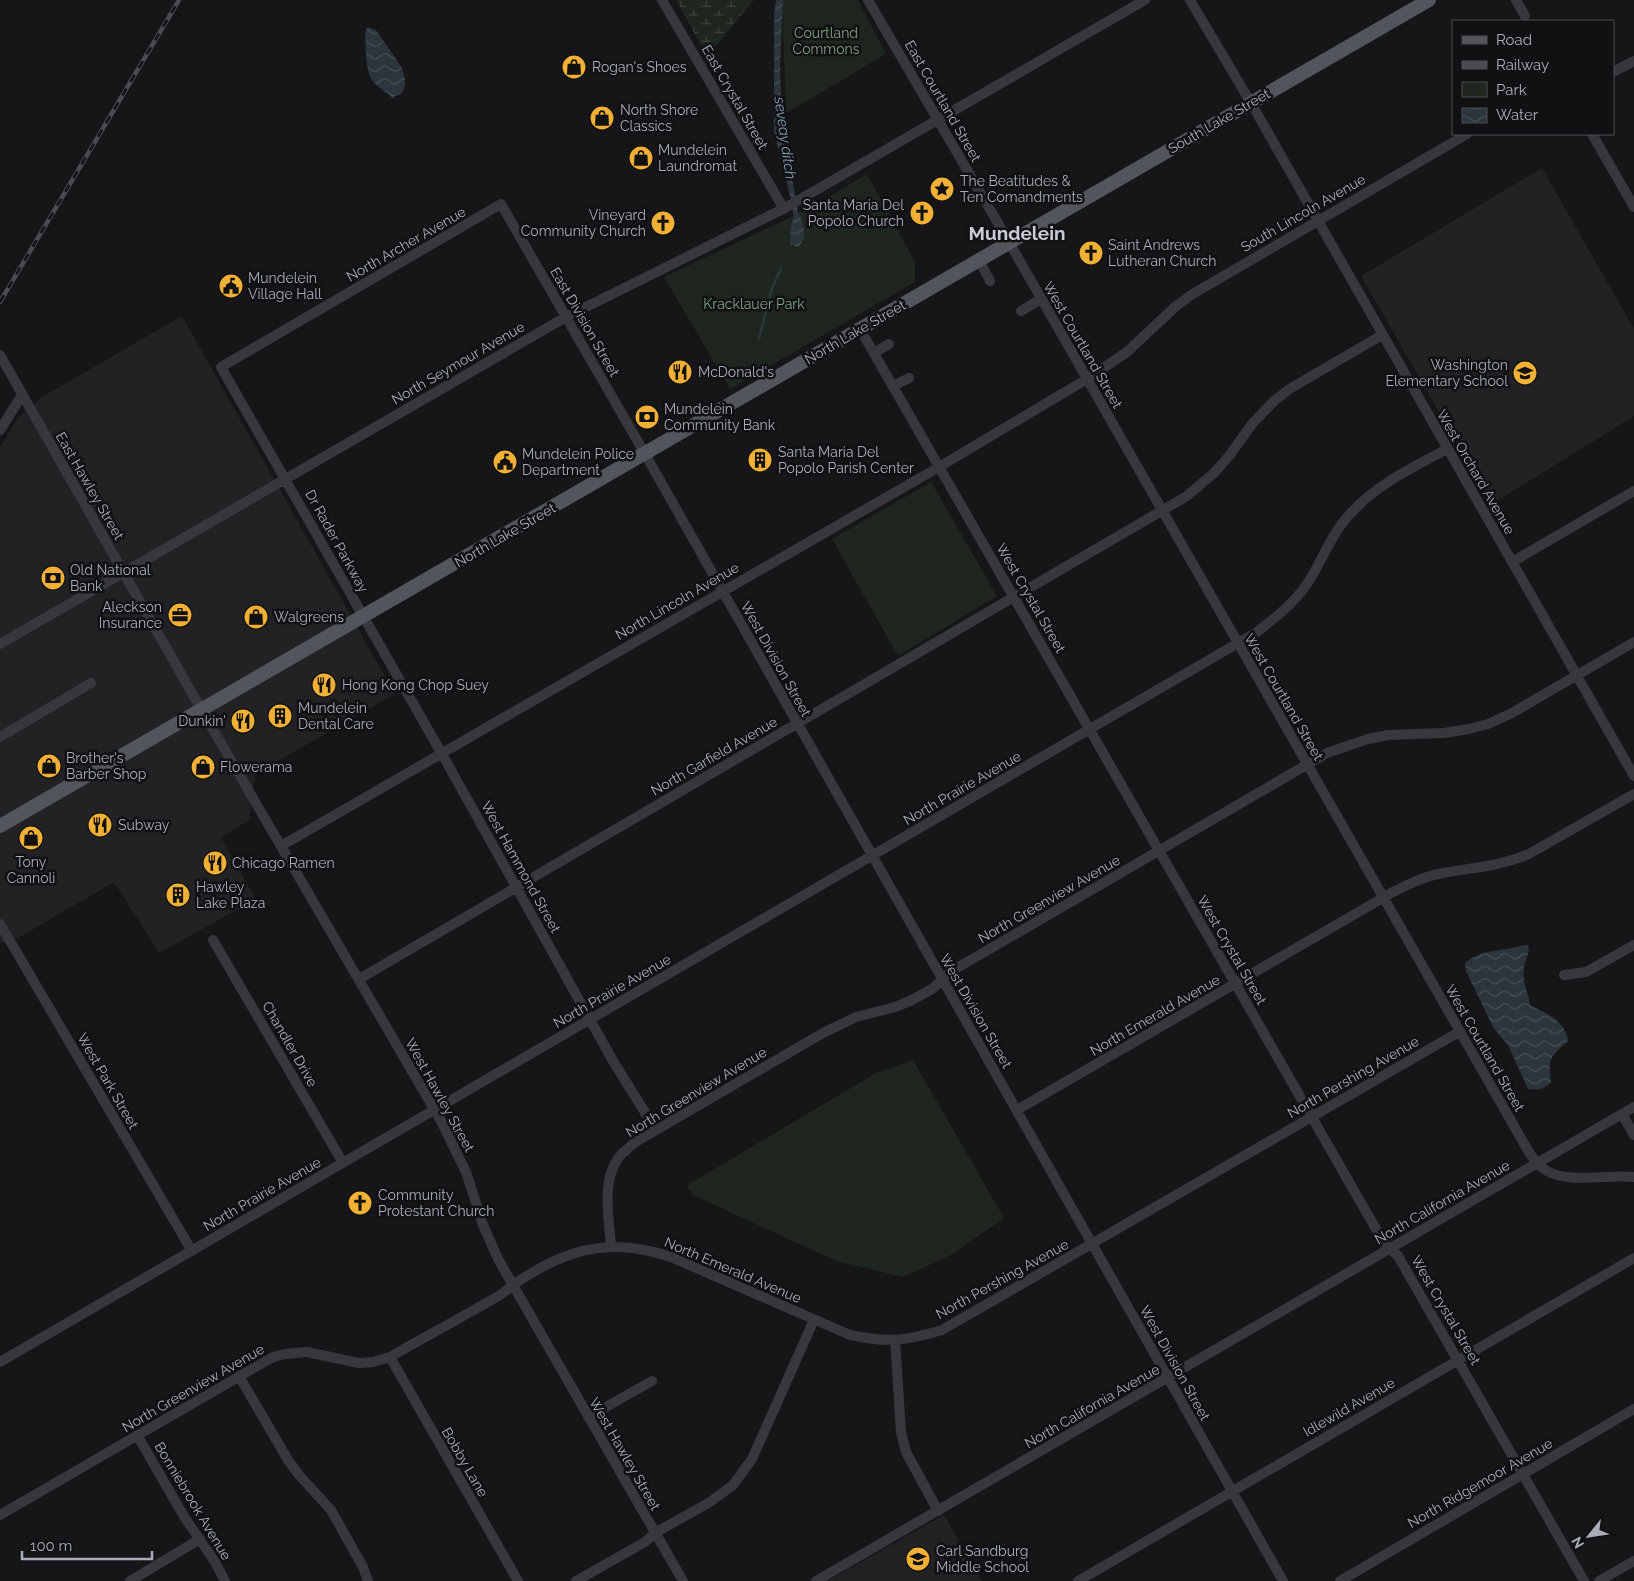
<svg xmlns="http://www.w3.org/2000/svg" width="1634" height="1581" font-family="Raleway,sans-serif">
	<defs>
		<pattern id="wetland-marsh" width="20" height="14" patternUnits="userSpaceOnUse" patternTransform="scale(1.25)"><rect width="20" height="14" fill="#1e261f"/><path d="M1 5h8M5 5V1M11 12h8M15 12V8" fill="none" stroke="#3c433d"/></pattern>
		<pattern id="water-waves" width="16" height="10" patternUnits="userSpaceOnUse" patternTransform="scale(1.25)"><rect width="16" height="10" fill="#2c353c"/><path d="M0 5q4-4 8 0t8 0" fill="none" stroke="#485056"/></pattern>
	</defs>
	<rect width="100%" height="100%" fill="#161618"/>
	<path fill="#222225" d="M1542,168l92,161v87l-142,88 -131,-228z
		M182,316l213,378 -140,80 -6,46 -28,18 35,61 -97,54 -45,-71 -96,56 -18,5v-496l18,-29 24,-21z
		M944,1515l38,66h-154l75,-43z"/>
	<path fill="url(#wetland-marsh)" d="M676,0h78l-47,56z"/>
	<path fill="#1e261f" d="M782,0h76l28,54 -100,59z
		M867,174l48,88v20l-185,107 -66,-112 146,-69z
		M931,482l66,114 -99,60 -66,-117z
		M913,1060l91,158 -53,37 -48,22 -67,-16 -143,-66 -7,-9 190,-113z"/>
	<path fill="url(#water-waves)" d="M776,0h7l-3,64 1,36 6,50 11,62c6,10 10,27 0,35l-8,-3 1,-20 3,-6 -4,-22 -16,-65v-116z
		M368,27l8,3 26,38 3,11v9l-5,6 -5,2 -2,3c-5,-7 -15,-10 -21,-19 -7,-11 -6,-35 -7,-48z
		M1524,945h4c3,9 -4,15 -4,24 -2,15 4,22 6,36 16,8 36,16 38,36 -18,16 -20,17 -17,41 -8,8 -12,8 -23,7l-19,-42 -16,-20 -27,-56 -1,-8c15,-14 40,-12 59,-18z"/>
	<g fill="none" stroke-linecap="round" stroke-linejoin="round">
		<path stroke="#2c353c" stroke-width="2.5" d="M759,339l13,-51 9,-19"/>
		<path stroke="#37383d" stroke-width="10" d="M662,0l122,209
			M868,0l141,242 521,912c5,6 10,13 17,17 23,13 60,3 87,6
			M1190,0l61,103 383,673
			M1516,0l9,16
			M1613,72l21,-11
			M1592,134l42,73
			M979,260l11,21
			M1021,311l20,-12
			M860,329l524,914 14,13 186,325
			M874,353l15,-9
			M0,355l201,354 240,412 25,51 17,53 15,34 185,322
			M893,386l16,-8
			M0,430l22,-35
			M1512,562l122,-71
			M0,644l566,-327 219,-109 360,-208
			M0,737l91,-54
			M281,846l658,-379 148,-88 40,-27 48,-45 16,-12 276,-161
			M0,924l192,327
			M213,940l130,223
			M1564,975l22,-3 48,-27
			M359,979l828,-483 28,-24 14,-16 23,-32 23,-24 16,-12 91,-53
			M1017,1110l376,-218c16,-8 32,-16 50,-19 32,-6 55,-6 86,-19l105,-60
			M1622,1114l12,21
			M656,1130l-43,-69 -171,-307 -221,-387 280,-163 144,250 638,1127
			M611,1246c-2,-28 -10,-65 8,-89 4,-5 10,-9 15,-14l189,-110 33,-16 39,-10 15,-6 22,-12 18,-17 377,-219 41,-14 20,-4 56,-2 25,-4 19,-5 24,-11 122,-71
			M895,1340l6,92 5,20 32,59
			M390,1357l128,224
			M0,1362l1257,-730c18,-14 37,-29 50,-48 14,-20 21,-44 37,-63 27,-34 66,-52 103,-72
			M239,1376l49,84 11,15 32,35 32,57 5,14
			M588,1417l64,-36
			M137,1435l48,83 30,44 10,19
			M0,1515l273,-158 12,-3 22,-2 52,11 14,-1 17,-5c37,-21 74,-41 110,-62 5,-3 8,-7 13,-10 52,-36 96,-49 158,-28l179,78c38,8 55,6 92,-5l517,-298
			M130,1581l70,-42
			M576,1581l69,-39 10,-9 55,-31 23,-17 19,-26 62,-139
			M816,1581l818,-474
			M1078,1581l556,-323
			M1340,1581l294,-172
			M1599,1581l35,-20"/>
		<path stroke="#53555c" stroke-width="14" d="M0,826l1429,-826"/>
		<defs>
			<path id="rail" d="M0,302l179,-302"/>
		</defs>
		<use href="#rail" stroke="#4a4c52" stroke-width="4.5"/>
		<use href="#rail" stroke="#111113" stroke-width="2.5" stroke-dasharray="8" stroke-linecap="butt"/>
	</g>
	<defs>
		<symbol id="shop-disc" viewBox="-11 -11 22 22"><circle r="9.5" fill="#f2b134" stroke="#111113"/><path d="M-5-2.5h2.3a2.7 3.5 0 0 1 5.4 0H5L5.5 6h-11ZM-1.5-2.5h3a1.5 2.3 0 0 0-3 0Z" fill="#111"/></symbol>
		<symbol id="sight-disc" viewBox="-11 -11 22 22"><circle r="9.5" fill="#f2b134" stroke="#111113"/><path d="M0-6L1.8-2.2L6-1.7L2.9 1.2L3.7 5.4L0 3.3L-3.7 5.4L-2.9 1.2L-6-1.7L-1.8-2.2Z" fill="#111"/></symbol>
		<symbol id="church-disc" viewBox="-11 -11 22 22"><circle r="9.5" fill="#f2b134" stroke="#111113"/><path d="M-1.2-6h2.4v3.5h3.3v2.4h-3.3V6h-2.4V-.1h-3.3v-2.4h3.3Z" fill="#111"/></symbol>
		<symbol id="civic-disc" viewBox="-11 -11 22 22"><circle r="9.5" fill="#f2b134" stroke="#111113"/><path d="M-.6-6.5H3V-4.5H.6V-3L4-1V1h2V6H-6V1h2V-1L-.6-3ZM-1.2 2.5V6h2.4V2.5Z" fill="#111"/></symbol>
		<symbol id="restaurant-disc" viewBox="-11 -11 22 22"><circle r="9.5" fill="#f2b134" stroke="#111113"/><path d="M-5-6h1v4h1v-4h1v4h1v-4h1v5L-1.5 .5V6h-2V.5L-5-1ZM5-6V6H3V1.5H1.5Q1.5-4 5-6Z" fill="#111"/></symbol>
		<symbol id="school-disc" viewBox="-11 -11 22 22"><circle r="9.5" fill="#f2b134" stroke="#111113"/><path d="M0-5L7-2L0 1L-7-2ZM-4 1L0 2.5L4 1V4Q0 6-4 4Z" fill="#111"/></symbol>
		<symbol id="bank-disc" viewBox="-11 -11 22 22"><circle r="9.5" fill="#f2b134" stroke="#111113"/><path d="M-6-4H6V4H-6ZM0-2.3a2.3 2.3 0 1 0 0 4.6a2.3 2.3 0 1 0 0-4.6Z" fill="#111"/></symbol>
		<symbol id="building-disc" viewBox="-11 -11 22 22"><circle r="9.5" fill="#f2b134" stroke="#111113"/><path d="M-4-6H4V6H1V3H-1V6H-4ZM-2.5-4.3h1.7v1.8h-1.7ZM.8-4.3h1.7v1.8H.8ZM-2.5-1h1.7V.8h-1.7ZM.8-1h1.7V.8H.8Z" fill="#111"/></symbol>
		<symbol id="office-disc" viewBox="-11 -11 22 22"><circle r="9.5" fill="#f2b134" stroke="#111113"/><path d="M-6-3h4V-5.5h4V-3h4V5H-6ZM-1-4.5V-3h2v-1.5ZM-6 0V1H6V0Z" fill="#111"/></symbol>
	</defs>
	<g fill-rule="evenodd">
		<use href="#shop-disc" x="560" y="53" width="28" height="28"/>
		<use href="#shop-disc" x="588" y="104" width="28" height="28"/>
		<use href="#shop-disc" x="627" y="144" width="28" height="28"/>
		<use href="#sight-disc" x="928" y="175" width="28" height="28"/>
		<use href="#church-disc" x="908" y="199" width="28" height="28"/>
		<use href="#church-disc" x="649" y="209" width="28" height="28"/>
		<use href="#church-disc" x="1077" y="239" width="28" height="28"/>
		<use href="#civic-disc" x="217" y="272" width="28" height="28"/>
		<use href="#restaurant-disc" x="666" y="358" width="28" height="28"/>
		<use href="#school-disc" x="1511" y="359" width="28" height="28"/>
		<use href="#bank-disc" x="633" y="403" width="28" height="28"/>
		<use href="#building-disc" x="746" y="446" width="28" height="28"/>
		<use href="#civic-disc" x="491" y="448" width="28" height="28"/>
		<use href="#bank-disc" x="39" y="564" width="28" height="28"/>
		<use href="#office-disc" x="166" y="601" width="28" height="28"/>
		<use href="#shop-disc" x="242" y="603" width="28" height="28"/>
		<use href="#restaurant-disc" x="310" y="671" width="28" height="28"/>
		<use href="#building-disc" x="266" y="702" width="28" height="28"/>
		<use href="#restaurant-disc" x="229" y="707" width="28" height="28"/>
		<use href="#shop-disc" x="35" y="752" width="28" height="28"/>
		<use href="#shop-disc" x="189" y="753" width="28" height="28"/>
		<use href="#restaurant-disc" x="86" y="811" width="28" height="28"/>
		<use href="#shop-disc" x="17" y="824" width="28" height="28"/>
		<use href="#restaurant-disc" x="201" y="849" width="28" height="28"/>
		<use href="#building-disc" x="164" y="881" width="28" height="28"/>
		<use href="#church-disc" x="346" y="1189" width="28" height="28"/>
		<use href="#school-disc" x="904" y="1545" width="28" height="28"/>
	</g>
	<g text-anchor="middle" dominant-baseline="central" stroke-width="5" stroke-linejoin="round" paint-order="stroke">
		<g font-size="14" fill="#7fa381" stroke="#111113">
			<text x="826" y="33">Courtland<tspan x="826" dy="16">Commons</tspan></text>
			<text x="754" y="304">Kracklauer Park</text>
		</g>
		<g font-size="14" fill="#a8adb8" stroke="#111113" text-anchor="start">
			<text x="592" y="67">Rogan's Shoes</text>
			<text x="620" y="110">North Shore<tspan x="620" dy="16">Classics</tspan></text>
			<text x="658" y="150">Mundelein<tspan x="658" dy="16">Laundromat</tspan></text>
			<text x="960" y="181">The Beatitudes &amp;<tspan x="960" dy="16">Ten Comandments</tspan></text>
			<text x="904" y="205" text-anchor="end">Santa Maria Del<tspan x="904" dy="16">Popolo Church</tspan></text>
			<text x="646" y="215" text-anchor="end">Vineyard<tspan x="646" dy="16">Community Church</tspan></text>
			<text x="1108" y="245">Saint Andrews<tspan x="1108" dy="16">Lutheran Church</tspan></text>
			<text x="248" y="278">Mundelein<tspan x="248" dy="16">Village Hall</tspan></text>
			<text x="1508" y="365" text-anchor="end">Washington<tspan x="1508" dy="16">Elementary School</tspan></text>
			<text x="698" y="372">McDonald's</text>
			<text x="664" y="409">Mundelein<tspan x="664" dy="16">Community Bank</tspan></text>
			<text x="778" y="452">Santa Maria Del<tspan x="778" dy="16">Popolo Parish Center</tspan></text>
			<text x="522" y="454">Mundelein Police<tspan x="522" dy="16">Department</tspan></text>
			<text x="70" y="570">Old National<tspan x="70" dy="16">Bank</tspan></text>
			<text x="162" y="607" text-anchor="end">Aleckson<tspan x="162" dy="16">Insurance</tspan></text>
			<text x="274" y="617">Walgreens</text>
			<text x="342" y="685">Hong Kong Chop Suey</text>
			<text x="298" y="708">Mundelein<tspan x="298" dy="16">Dental Care</tspan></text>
			<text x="226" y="721" text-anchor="end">Dunkin'</text>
			<text x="66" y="758">Brother's<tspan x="66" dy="16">Barber Shop</tspan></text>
			<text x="220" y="767">Flowerama</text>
			<text x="118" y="825">Subway</text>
			<text x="31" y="862" text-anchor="middle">Tony<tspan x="31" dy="16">Cannoli</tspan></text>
			<text x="232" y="863">Chicago Ramen</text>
			<text x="196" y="887">Hawley<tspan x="196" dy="16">Lake Plaza</tspan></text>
			<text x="378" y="1195">Community<tspan x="378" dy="16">Protestant Church</tspan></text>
			<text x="936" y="1551">Carl Sandburg<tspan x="936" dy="16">Middle School</tspan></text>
		</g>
		<g font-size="14" fill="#a8adb8" stroke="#111113">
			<text transform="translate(735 97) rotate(60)">East Crystal Street</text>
			<text transform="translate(943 101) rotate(60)">East Courtland Street</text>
			<text transform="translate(1219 121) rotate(-30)">South Lake Street</text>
			<text transform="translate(1303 213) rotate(-30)">South Lincoln Avenue</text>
			<text transform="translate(406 244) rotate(-30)">North Archer Avenue</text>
			<text transform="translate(585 322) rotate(60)">East Division Street</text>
			<text transform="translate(855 332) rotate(-30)">North Lake Street</text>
			<text transform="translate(1083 345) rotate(60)">West Courtland Street</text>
			<text transform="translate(458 363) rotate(-30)">North Seymour Avenue</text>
			<text transform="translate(1476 472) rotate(60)">West Orchard Avenue</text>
			<text transform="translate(90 486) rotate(60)">East Hawley Street</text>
			<text transform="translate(505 535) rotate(-30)">North Lake Street</text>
			<text transform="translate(337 541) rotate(61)">Dr Rader Parkway</text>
			<text transform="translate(1031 598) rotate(60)">West Crystal Street</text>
			<text transform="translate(677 601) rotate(-30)">North Lincoln Avenue</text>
			<text transform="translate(776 659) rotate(61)">West Division Street</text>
			<text transform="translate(1284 697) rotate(60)">West Courtland Street</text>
			<text transform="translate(714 756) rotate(-30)">North Garfield Avenue</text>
			<text transform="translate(962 788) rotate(-30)">North Prairie Avenue</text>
			<text transform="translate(521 867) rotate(61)">West Hammond Street</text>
			<text transform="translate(1049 899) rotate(-30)">North Greenview Avenue</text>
			<text transform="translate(1232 950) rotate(60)">West Crystal Street</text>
			<text transform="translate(612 991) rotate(-30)">North Prairie Avenue</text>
			<text transform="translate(976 1011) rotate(60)">West Division Street</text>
			<text transform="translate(1155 1015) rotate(-30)">North Emerald Avenue</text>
			<text transform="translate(290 1044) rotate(60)">Chandler Drive</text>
			<text transform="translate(1485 1048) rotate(60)">West Courtland Street</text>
			<text transform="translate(1353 1077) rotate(-30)">North Pershing Avenue</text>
			<text transform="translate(108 1081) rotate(60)">West Park Street</text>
			<text transform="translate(696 1092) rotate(-31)">North Greenview Avenue</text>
			<text transform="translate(440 1095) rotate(61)">West Hawley Street</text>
			<text transform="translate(262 1194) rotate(-30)">North Prairie Avenue</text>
			<text transform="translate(1442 1202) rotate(-30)">North California Avenue</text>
			<text transform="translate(733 1270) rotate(23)">North Emerald Avenue</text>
			<text transform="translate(1002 1279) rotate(-29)">North Pershing Avenue</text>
			<text transform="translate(1446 1310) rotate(60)">West Crystal Street</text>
			<text transform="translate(1175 1363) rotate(61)">West Division Street</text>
			<text transform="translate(193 1388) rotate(-30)">North Greenview Avenue</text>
			<text transform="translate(1092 1406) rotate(-30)">North California Avenue</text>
			<text transform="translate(1349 1407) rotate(-30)">Idlewild Avenue</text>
			<text transform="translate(625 1454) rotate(60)">West Hawley Street</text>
			<text transform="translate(465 1462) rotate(60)">Bobby Lane</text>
			<text transform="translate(1480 1483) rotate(-30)">North Ridgemoor Avenue</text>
			<text transform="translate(193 1501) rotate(59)">Bonniebrook Avenue</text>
		</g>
		<g font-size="15" font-style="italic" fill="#7f9bb3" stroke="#111113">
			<text transform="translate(785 138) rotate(82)">seveay ditch</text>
		</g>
		<g font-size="19" font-weight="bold" fill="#c9ccd4" stroke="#111113">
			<text x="1017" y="233">Mundelein</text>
		</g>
	</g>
	<rect x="1452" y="20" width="162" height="115" fill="#111113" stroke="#4d4f55"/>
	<rect x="1462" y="36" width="25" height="8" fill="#53555c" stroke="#4d4f55"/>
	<text x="1496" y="45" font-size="15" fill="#a8adb8">Road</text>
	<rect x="1462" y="61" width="25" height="8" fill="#4a4c52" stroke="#4d4f55"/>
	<text x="1496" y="70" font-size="15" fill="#a8adb8">Railway</text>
	<rect x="1462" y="82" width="25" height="15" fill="#1e261f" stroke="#4d4f55"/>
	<text x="1496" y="95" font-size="15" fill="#a8adb8">Park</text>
	<rect x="1462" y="108" width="25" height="15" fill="url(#water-waves)" stroke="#4d4f55"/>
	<text x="1496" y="120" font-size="15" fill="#a8adb8">Water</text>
	<g transform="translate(1589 1536) rotate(240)" stroke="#111113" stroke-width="4" paint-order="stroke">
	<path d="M0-4L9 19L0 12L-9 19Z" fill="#a8adb8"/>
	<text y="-8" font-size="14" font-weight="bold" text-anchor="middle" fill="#a8adb8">N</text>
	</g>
	<path d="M22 1551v8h130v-8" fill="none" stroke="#a8adb8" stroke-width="2.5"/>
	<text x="30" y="1551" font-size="15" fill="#a8adb8" stroke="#111113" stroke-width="4" paint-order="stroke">100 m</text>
</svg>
